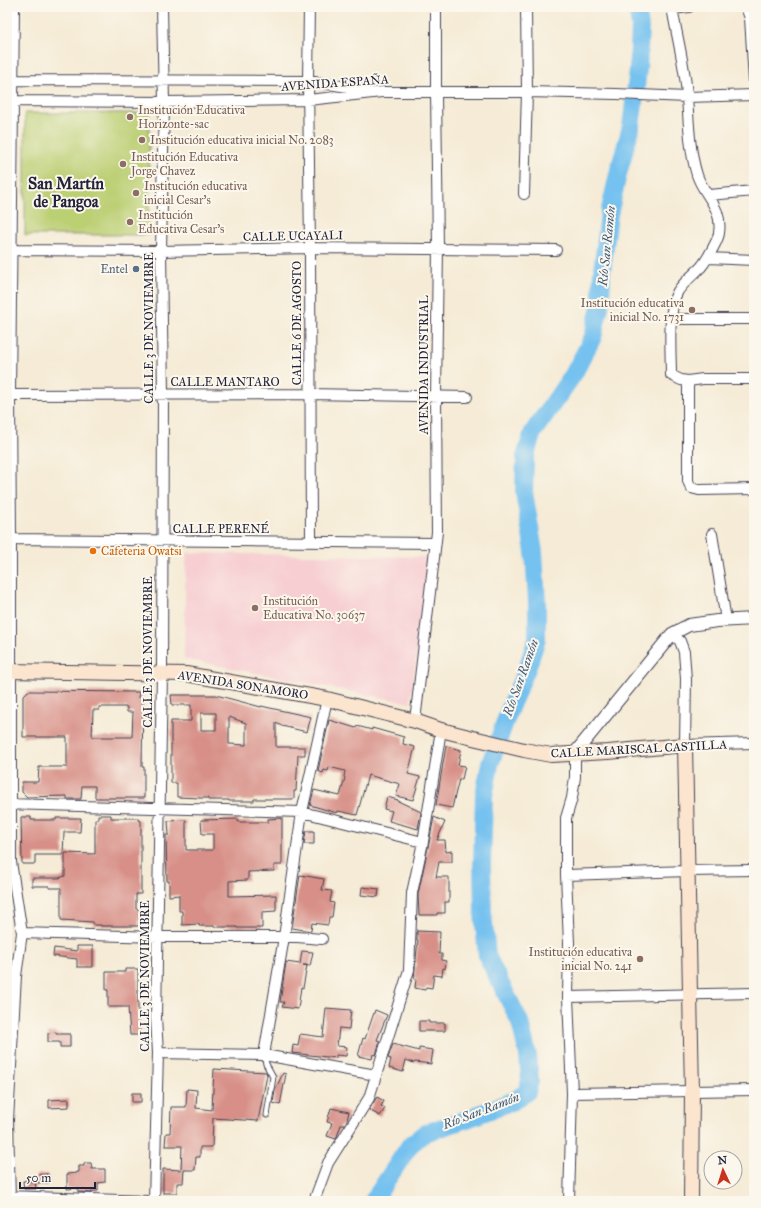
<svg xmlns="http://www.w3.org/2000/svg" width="761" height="1208" font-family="'IM FELL Great Primer',serif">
	<rect width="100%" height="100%" fill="#fbf7ec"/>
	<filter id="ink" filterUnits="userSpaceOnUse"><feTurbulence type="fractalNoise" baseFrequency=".025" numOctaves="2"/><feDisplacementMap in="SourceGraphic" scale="8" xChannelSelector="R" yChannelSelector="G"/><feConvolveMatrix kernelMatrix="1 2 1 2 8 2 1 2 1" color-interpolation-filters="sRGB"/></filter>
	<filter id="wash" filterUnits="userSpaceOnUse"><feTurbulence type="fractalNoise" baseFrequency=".012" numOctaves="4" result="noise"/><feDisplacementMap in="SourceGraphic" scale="16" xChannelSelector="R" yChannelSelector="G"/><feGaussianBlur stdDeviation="0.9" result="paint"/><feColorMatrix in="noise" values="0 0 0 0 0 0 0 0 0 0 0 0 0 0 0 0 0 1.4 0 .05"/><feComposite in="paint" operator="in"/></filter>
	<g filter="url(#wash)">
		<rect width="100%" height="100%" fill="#f5ebd6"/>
		<path fill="#f7cfd3" d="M186,553l244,4 -20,146 -226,-44z"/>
		<path fill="#bbcf73" stroke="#6e7857" d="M25,113h124v122h-124z"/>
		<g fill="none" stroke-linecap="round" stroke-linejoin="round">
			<path stroke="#75c1ef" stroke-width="18" d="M373,1201l37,-56 15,-12 39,-13 49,-19 14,-9 3,-11 -2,-26 -8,-33 -33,-66 -4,-44 -1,-48 2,-68 6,-32 21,-59 15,-34 11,-32v-36l-3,-51 -10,-60 1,-35 8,-25 40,-57 20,-38 8,-35 1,-30 7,-58 10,-44 12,-43 7,-57 2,-43 -3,-20"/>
		</g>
		<g id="blocks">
			<path fill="#d78f87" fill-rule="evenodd" d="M28,691l111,1 -1,5h5l-1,70h2v31h-49v-12h-13l-1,13h-14v-3l-40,1 -5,-5v-10h16l1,-15h28v-30h-44v-41zM99,707h28v5h6l-1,25h-40l1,-27h6z
				M171,695h45l45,12v-1l50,11 -4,15 -25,-6 -6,-3v24h29v8h-7l-2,36h-2v8h-40v2h-25v-1h-21v-2h-7l-24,-1v-14h-6v-62h20v-16h-19zM201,713h15v17h-15zM229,717l17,6v22l-17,-1z
				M329,720l27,8 1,-2 15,4v-2l32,9 -1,7 12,3 -7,27 12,3 -7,23 -17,-4 4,-12 -32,-9 -11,40 -19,-4 -1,2 -27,-8 4,-15 26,6 5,-18 -1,-1 1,-6 -16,-4 -1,4 -4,-1 -1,3 -5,-2z
				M446,746l15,4 -3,15 7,1 -3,13h-3l-7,29 -16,-3z
				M387,797l11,3v1l23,11 -3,17 -29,-8 3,-10 -8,-2z
				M98,815h13v3h25l5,3v73h-5v15h3v17h-38v-1h-7l-1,-3 -32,-2v-32h-12v-2h-17v-8h27l6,-2v-23l30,1v-35h3z
				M21,817h10v3h25v-2h25l-1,14h-16l-1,23h-28v9h-13z
				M434,817l11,5 -8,18h8l1,12 6,-1v11h-13l-3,15h13v25h-4v11h-8v2h-18l-1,-21 11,-51z
				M282,818v47h-8v6l-26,1v8l-19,1v15l47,-1v16l-14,1v16h-25v-1h-23v-1h-15v-2l-17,1v-14h-3v-16l-10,1v-15h-2l-1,-46h3l-1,-14 18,-1v30h27v-16h-11l-1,-14 37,-1v3h30v-3z
				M306,831h8v13h-10z
				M300,875l24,4 -2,11 10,1 -2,11 4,1 -2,14h-3l-1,8 -16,-2 -1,8 -19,-3z
				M362,887l17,2 -1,8 -17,-2z
				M417,931l23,1 -1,22h3v6l4,1 -1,8 -2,-1 -1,8 -8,-1 -2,13 -6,-1 -1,3 -10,-2 1,-9 -2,-1 4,-38h-1z
				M77,946h16v21h-16v-8l-24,-3 1,-8 23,3z
				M302,951l11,1 -3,14 -7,-1h4l-4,23 -2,-1 -3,22 -16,-2 2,-5h-4l6,-40 14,2z
				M125,969h13v52h1l1,14h-10l-2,-28h-20v-17h-2v-18h19z
				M326,1008l25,2 -2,19 -10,-1 -2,18 10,1 -1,9 -10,-1v3l-44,-5 1,-8 5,1 2,-12 23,3z
				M375,1010l12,5 -10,25 3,1 -4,14 -3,-1 -1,5 -14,-3 5,-18 2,1z
				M419,1021h10v2h16v8h-26z
				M56,1032v2h14v13h-10v-5h-12v-9z
				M393,1044l26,7v-3l14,2 -2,14 -16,-2 -1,1 -8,-3 -3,12 -14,-4 2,-9 -3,-1z
				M214,1069l52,3 1,3 -9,46 -45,-3 -1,29h-12v10h-4l-1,13h-11l-1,13h-6v10h-14v-24l18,1 1,-24h-17l1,-13h4l1,-26h15l1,-18 10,1 -1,18 16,2z
				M283,1073l3,1 -6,31 -7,-2 2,-13z
				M132,1093h9v9h-9z
				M377,1097l7,4 -3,5 4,2 -5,8 -11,-6z
				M69,1099v8l-20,1v-8z
				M331,1108l18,4 -2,8 -3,5h-3l-5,14 -9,-3 5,-13 -5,-1z
				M84,1163h7l1,6h13v13l-7,1v8h-6v2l-14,-1v-4l-11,1v-15l10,-1v-1h2v-6h5z
				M48,1174l1,9h-11l-1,-8z
				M23,1181h12l1,8h-12z"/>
		</g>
	</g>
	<g filter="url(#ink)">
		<use href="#blocks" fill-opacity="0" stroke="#424052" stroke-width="1"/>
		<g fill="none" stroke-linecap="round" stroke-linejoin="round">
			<defs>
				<path id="service" d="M264,1055l2,9 7,13 -6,38"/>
				<path id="minor" d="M309,7l-1,74 2,167 1,294
					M672,7c4,25 11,52 14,78 3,30 2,61 11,90 7,21 26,32 22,58 0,3 -2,7 -4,11 -4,8 -8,16 -14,23 -8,8 -17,15 -23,24 -11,18 -7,63 -7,84l10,5 7,1 15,-2h51
					M746,7l4,11 4,63
					M673,9l16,-2
					M9,80l299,1 60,9
					M9,101l155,1 144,-2 74,-8h145l89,2 71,3 67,-2
					M524,194l3,-102 -1,-85
					M709,195l45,-4
					M7,250l154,1 149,-3 246,2
					M708,258l46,2
					M671,319h83
					M688,381v100l3,7 8,2 55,-1
					M7,395l303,-1 157,3
					M712,534l14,86
					M7,539l428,4
					M672,634l8,7 4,11 2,27 -1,66 69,-2
					M415,721l22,-189 -1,-135 2,-149 -2,-156v-85
					M7,804l295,8 121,30
					M566,875l122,-4 66,-1
					M22,933l136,4h139l25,2
					M568,997l186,-4
					M158,1053l106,2 112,20
					M264,1055l20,-118 18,-125 25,-113
					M572,1093l-4,-96 1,-54 -3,-68v-57l6,-20 3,-21v-24
					M7,1196l141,5
					M10,1201l-2,-81 8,-144 6,-43 -11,-71v-323l-1,-144 4,-388
					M154,1201l4,-148 -2,-35 6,-345 1,-278 -2,-144 3,-149 -2,-95
					M314,1201l14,-38 41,-65 40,-128 3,-77 11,-51 18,-112
					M569,1201l3,-108 182,-3"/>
				<path id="tertiary" d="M575,753l97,-119 17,-9 28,-4 37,-2"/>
				<path id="secondary" d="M7,671l179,3 141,25 88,22 26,9 32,8 51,12 27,5 57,-3 77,-7 7,346 -1,110"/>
			</defs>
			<use href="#service" stroke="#424052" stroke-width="7"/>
			<use href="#minor" stroke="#424052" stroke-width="12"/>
			<use href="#tertiary" stroke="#424052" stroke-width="14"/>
			<use href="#secondary" stroke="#424052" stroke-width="16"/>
			<use href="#service" stroke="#fff" stroke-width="5"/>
			<use href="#minor" stroke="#fff" stroke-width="10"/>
			<use href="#tertiary" stroke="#fff" stroke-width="12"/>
			<use href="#secondary" stroke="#fce5cf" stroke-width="14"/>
		</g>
	</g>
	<g fill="#8d6e63" stroke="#fbf7ec" stroke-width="1.5">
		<circle cx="130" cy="117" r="4"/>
		<circle cx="142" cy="140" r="4"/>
		<circle cx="123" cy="164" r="4"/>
		<circle cx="136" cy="193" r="4"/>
		<circle cx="130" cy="222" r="4"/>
		<circle cx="692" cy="310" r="4"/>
		<circle cx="255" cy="608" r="4"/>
		<circle cx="640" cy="959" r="4"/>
	</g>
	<circle fill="#5c6f8a" stroke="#fbf7ec" stroke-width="1.5" cx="136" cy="269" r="4"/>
	<circle fill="#e8710a" stroke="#fbf7ec" stroke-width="1.5" cx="93" cy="551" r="4"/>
	<g text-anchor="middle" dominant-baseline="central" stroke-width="4" stroke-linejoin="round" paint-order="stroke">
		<g font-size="12" fill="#22223b" stroke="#fbf7ec">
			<text transform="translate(335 83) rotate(-4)">AVENIDA ESPAÑA</text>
			<text transform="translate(293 236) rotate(-1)">CALLE UCAYALI</text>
			<text transform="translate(297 323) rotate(-90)">CALLE 6 DE AGOSTO</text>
			<text transform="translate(149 328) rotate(-90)">CALLE 3 DE NOVIEMBRE</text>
			<text transform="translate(424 365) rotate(-90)">AVENIDA INDUSTRIAL</text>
			<text x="225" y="382">CALLE MANTARO</text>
			<text x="221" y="529">CALLE PERENÉ</text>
			<text transform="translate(148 652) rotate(-90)">CALLE 3 DE NOVIEMBRE</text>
			<text transform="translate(243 685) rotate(9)">AVENIDA SONAMORO</text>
			<text transform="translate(639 749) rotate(-3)">CALLE MARISCAL CASTILLA</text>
			<text transform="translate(145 976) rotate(-90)">CALLE 3 DE NOVIEMBRE</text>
		</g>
		<g font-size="12" fill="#785e54" stroke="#fbf7ec" text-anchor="start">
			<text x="138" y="110">Institución Educativa<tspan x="138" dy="14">Horizonte-sac</tspan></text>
			<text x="150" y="140">Institución educativa inicial No. 2083</text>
			<text x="131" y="157">Institución Educativa<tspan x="131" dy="14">Jorge Chavez</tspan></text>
			<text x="144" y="186">Institución educativa<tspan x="144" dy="14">inicial Cesar's</tspan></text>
			<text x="138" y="215">Institución<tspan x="138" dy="14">Educativa Cesar's</tspan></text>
			<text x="684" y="303" text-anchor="end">Institución educativa<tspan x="684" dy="14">inicial No. 1731</tspan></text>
			<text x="263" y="601">Institución<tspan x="263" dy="14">Educativa No. 30637</tspan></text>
			<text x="632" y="952" text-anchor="end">Institución educativa<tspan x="632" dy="14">inicial No. 241</tspan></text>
		</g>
		<g font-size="12" fill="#4e5e75" stroke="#fbf7ec" text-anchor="end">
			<text x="128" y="269">Entel</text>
		</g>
		<g font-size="12" fill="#c56008" stroke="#fbf7ec" text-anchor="start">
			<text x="101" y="551">Cafeteria Owatsi</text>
		</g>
		<g font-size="13" font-style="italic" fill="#3f5a7a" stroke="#fbf7ec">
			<text transform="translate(607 246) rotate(-84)">Río San Ramón</text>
			<text transform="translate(521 678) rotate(-70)">Río San Ramón</text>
			<text transform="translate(481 1111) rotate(-21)">Río San Ramón</text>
		</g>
		<g font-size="16" font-weight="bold" fill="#22223b" stroke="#fbf7ec">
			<text x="66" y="183">San Martín<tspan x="66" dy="18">de Pangoa</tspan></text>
		</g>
	</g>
	<rect width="761" height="1208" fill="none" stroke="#fbf7ec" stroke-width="24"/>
	<g transform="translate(723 1170) rotate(356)"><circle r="19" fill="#fbf7ec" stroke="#a4a2a5"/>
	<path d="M0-3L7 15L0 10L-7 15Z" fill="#c8321e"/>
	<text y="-6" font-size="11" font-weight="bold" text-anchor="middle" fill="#22223b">N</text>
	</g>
	<path d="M20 1182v6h75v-6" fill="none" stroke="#22223b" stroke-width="2"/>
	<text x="26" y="1182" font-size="12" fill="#22223b" stroke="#fbf7ec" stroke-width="3" paint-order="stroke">50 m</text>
</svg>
